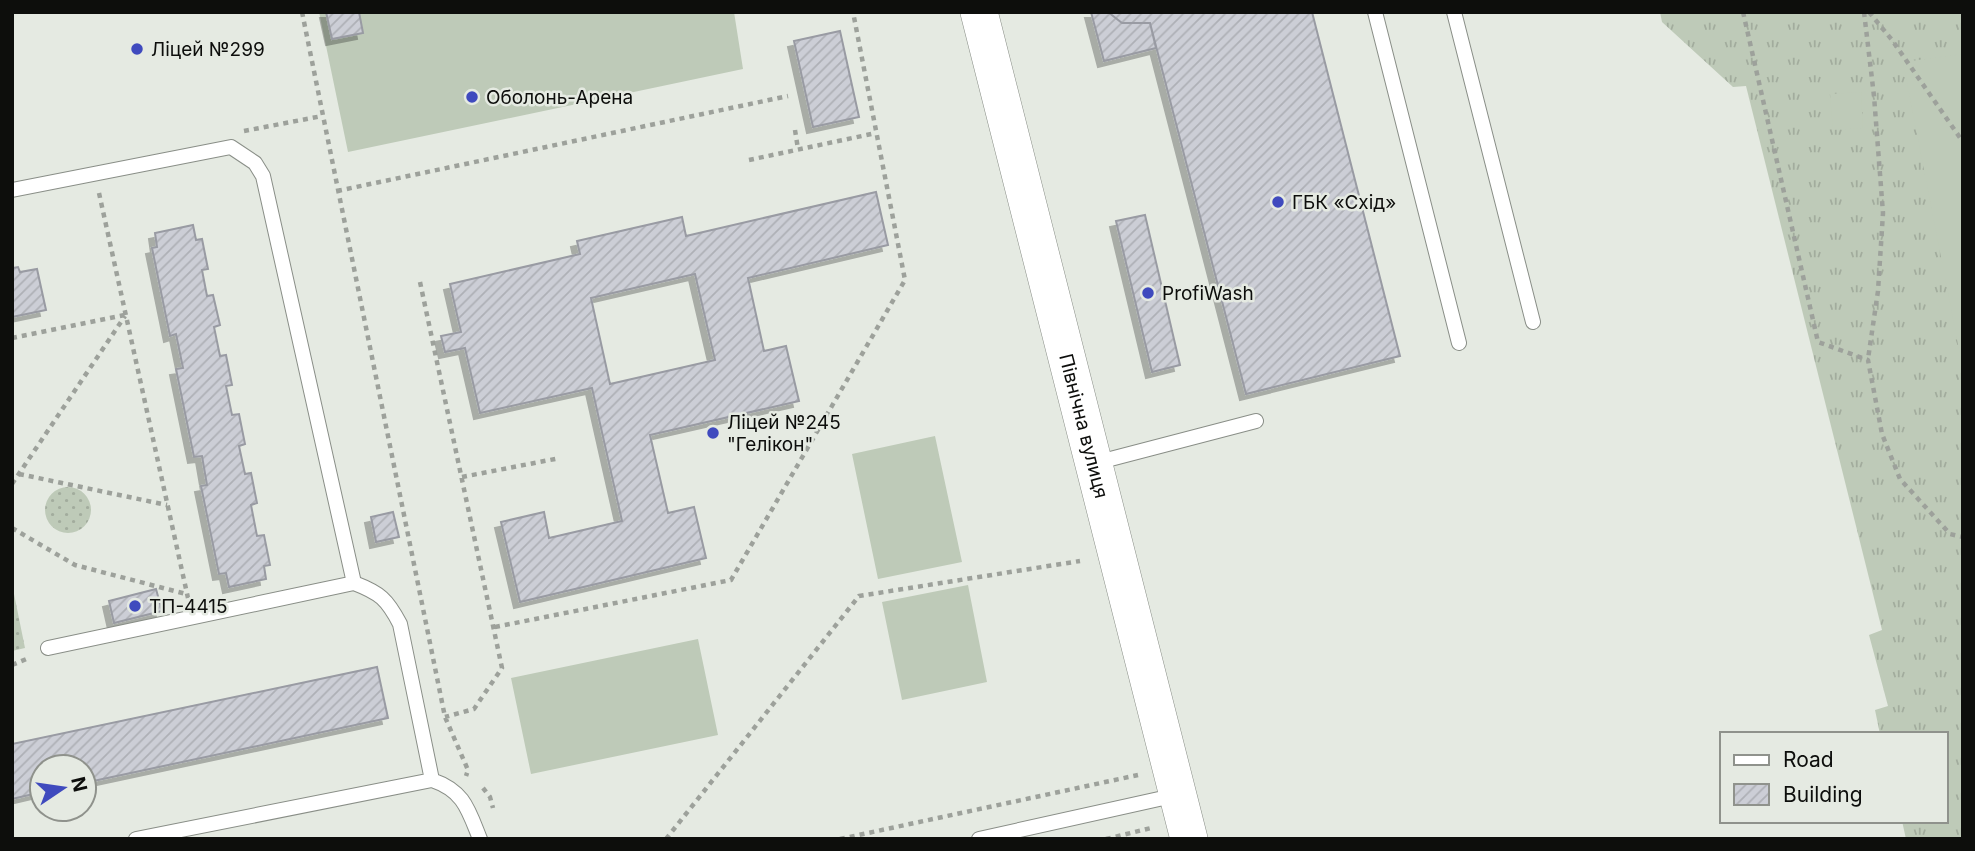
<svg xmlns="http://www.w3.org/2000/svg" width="1975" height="851" font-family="Inter,sans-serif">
	<defs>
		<pattern id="grass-tufts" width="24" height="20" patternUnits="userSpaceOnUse" patternTransform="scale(1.75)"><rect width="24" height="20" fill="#becab8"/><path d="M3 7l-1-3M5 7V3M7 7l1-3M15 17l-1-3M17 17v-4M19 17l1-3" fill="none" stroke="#a2ac9d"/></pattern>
		<pattern id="park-dots" width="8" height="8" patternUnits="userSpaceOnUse" patternTransform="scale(1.75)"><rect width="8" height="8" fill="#becab8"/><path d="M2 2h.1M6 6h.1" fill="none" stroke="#a2ac9d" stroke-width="1.8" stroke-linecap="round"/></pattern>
		<pattern id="building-hatch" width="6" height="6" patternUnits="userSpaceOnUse" patternTransform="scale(1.75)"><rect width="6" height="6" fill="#ccced6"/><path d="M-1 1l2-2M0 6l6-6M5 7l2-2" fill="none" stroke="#aeb0b6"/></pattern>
		<filter id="shadow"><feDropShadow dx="-6" dy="6" stdDeviation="0" flood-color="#0004"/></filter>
	</defs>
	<rect width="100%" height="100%" fill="#e5eae2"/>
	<path fill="url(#grass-tufts)" d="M1660,12h303v827h-57l-4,-18h43v-87h-65l-5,-24 13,-4 -19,-71 13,-5 -136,-544 -13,1 -71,-65z"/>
	<path fill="url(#park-dots)" d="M45 510a23 23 0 1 1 46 0a23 23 0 1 1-46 0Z
		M12,584l13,64 -13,3z"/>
	<path fill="#becab8" d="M319,12h415l9,57 -395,83z
		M1963,54v316l-60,-308z
		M1861,92l2,36 -30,2 -3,-36z
		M935,436l27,126 -84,17 -26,-125z
		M968,585l19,97 -85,18 -20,-98z
		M698,639l20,96 -187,39 -20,-96z"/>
	<path fill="url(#building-hatch)" stroke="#999ba3" stroke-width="2" fill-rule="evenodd" filter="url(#shadow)" d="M326,12h33l4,21 -31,6z
		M1091,12h17l14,11h28l6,25 -52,13z
		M1108,12h204l88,344 -154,38 -96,-371h-28z
		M840,31l19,86 -46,10 -19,-86z
		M876,192l12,53 -140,33 16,73 22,-5 13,55 -149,34 18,78 26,-6 12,51 -186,44 -19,-80 43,-10 5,26 73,-17 -30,-133 -112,25 -15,-65 -20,4 -4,-16 20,-4 -11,-48 130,-30 -3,-13 105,-24 4,19zM695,274l20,86 -105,24 -19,-86z
		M1145,215l35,150 -28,7 -36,-151z
		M193,225l3,15 6,-1 6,30 -6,1 5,26 6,-1 7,30 -6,2 6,29 6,-1 6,30 -6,1 6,29 7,-1 6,30 -6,2 6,28 6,-1 6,30 -6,2 6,31 7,-1 6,30 -6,1 2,13 -37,8 -3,-14 -7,1 -18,-88 6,-1 -5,-29 -8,1 -18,-88 7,-1 -7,-34 -6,2 -18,-88 5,-1 -2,-14z
		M18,267l2,5 17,-3 9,41 -34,7v-49z
		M393,512l6,25 -23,5 -5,-25z
		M156,589l6,22 -48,12 -5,-22z
		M377,667l11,51 -304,65v-16h-42v25l-30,7v-55z"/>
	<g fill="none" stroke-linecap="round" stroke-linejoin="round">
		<defs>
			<path id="service" d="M1375,12l84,331
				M1454,12l79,310
				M12,190l219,-43 24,16 8,13 91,407
				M1095,463l161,-42
				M48,648l306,-65c26,10 33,16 46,41l32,156
				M136,839l296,-59c32,11 36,29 48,59
				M979,839l198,-44"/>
			<g id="tertiary">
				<path id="s1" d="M979,12l210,827"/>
			</g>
		</defs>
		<use href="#service" stroke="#898e87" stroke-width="16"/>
		<use href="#tertiary" stroke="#898e87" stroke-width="38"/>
		<path stroke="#9da19b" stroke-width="4.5" stroke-dasharray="5 5" stroke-linecap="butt" d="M302,12l143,705 23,53 -2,6
			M1743,12l75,330 50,18 14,74 18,45 50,55 13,3
			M1864,12l10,84 9,117 -5,78 -10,68
			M1869,12l23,28 71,102
			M795,130l3,19
			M244,131l78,-15
			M749,160l127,-27
			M337,191l451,-95
			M99,193l89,405
			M420,282l82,386 -28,41 -29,8
			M12,338l113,-23
			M19,474l148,31
			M462,477l98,-19
			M12,484l113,-168
			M12,528l63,37 111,29
			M495,627l236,-47 174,-300 -52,-268
			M12,665l17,-7
			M483,788l7,9 3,11
			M666,839l193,-243 221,-35
			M840,839l298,-64
			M1106,839l45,-11"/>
		<use href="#service" stroke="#fff" stroke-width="14"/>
		<use href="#tertiary" stroke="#fff" stroke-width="37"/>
	</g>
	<g fill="#3f4abe" stroke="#e5eae2" stroke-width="2.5">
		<circle cx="137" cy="49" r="7"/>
		<circle cx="472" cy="97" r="7"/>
		<circle cx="1278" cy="202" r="7"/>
		<circle cx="1148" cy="293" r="7"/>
		<circle cx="713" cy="433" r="7"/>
		<circle cx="135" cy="606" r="7"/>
	</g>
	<g text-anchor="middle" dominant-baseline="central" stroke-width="5" stroke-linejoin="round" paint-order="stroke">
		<g font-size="19" fill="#0d0e0c" stroke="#e5eae2" text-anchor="start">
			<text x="151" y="49">Ліцей №299</text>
			<text x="486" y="97">Оболонь-Арена</text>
			<text x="1292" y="202">ГБК «Схід»</text>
			<text x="1162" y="293">ProfiWash</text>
			<text x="727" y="422">Ліцей №245<tspan x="727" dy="22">"Гелікон"</tspan></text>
			<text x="149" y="606">ТП-4415</text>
		</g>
		<g font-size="19" fill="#0d0e0c" stroke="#e5eae2">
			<text stroke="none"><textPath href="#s1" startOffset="427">Північна вулиця</textPath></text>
		</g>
	</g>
	<rect width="1975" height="851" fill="none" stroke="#0d0e0c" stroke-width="28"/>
	<rect x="1720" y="732" width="228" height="91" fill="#e5eae2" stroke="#8f928c" stroke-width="2"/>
	<rect x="1734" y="755" width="35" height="10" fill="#ffffff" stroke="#8f928c" stroke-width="2"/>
	<text x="1783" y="767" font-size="21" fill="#0d0e0c">Road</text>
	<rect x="1734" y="784" width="35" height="21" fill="url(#building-hatch)" stroke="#8f928c" stroke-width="2"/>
	<text x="1783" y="802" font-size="21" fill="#0d0e0c">Building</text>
	<g transform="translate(63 788) rotate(77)"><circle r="33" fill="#e5eae2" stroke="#8f928c" stroke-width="2"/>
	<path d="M0-5L12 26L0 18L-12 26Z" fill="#3f4abe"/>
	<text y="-10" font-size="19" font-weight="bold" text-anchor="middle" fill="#0d0e0c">N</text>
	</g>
</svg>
